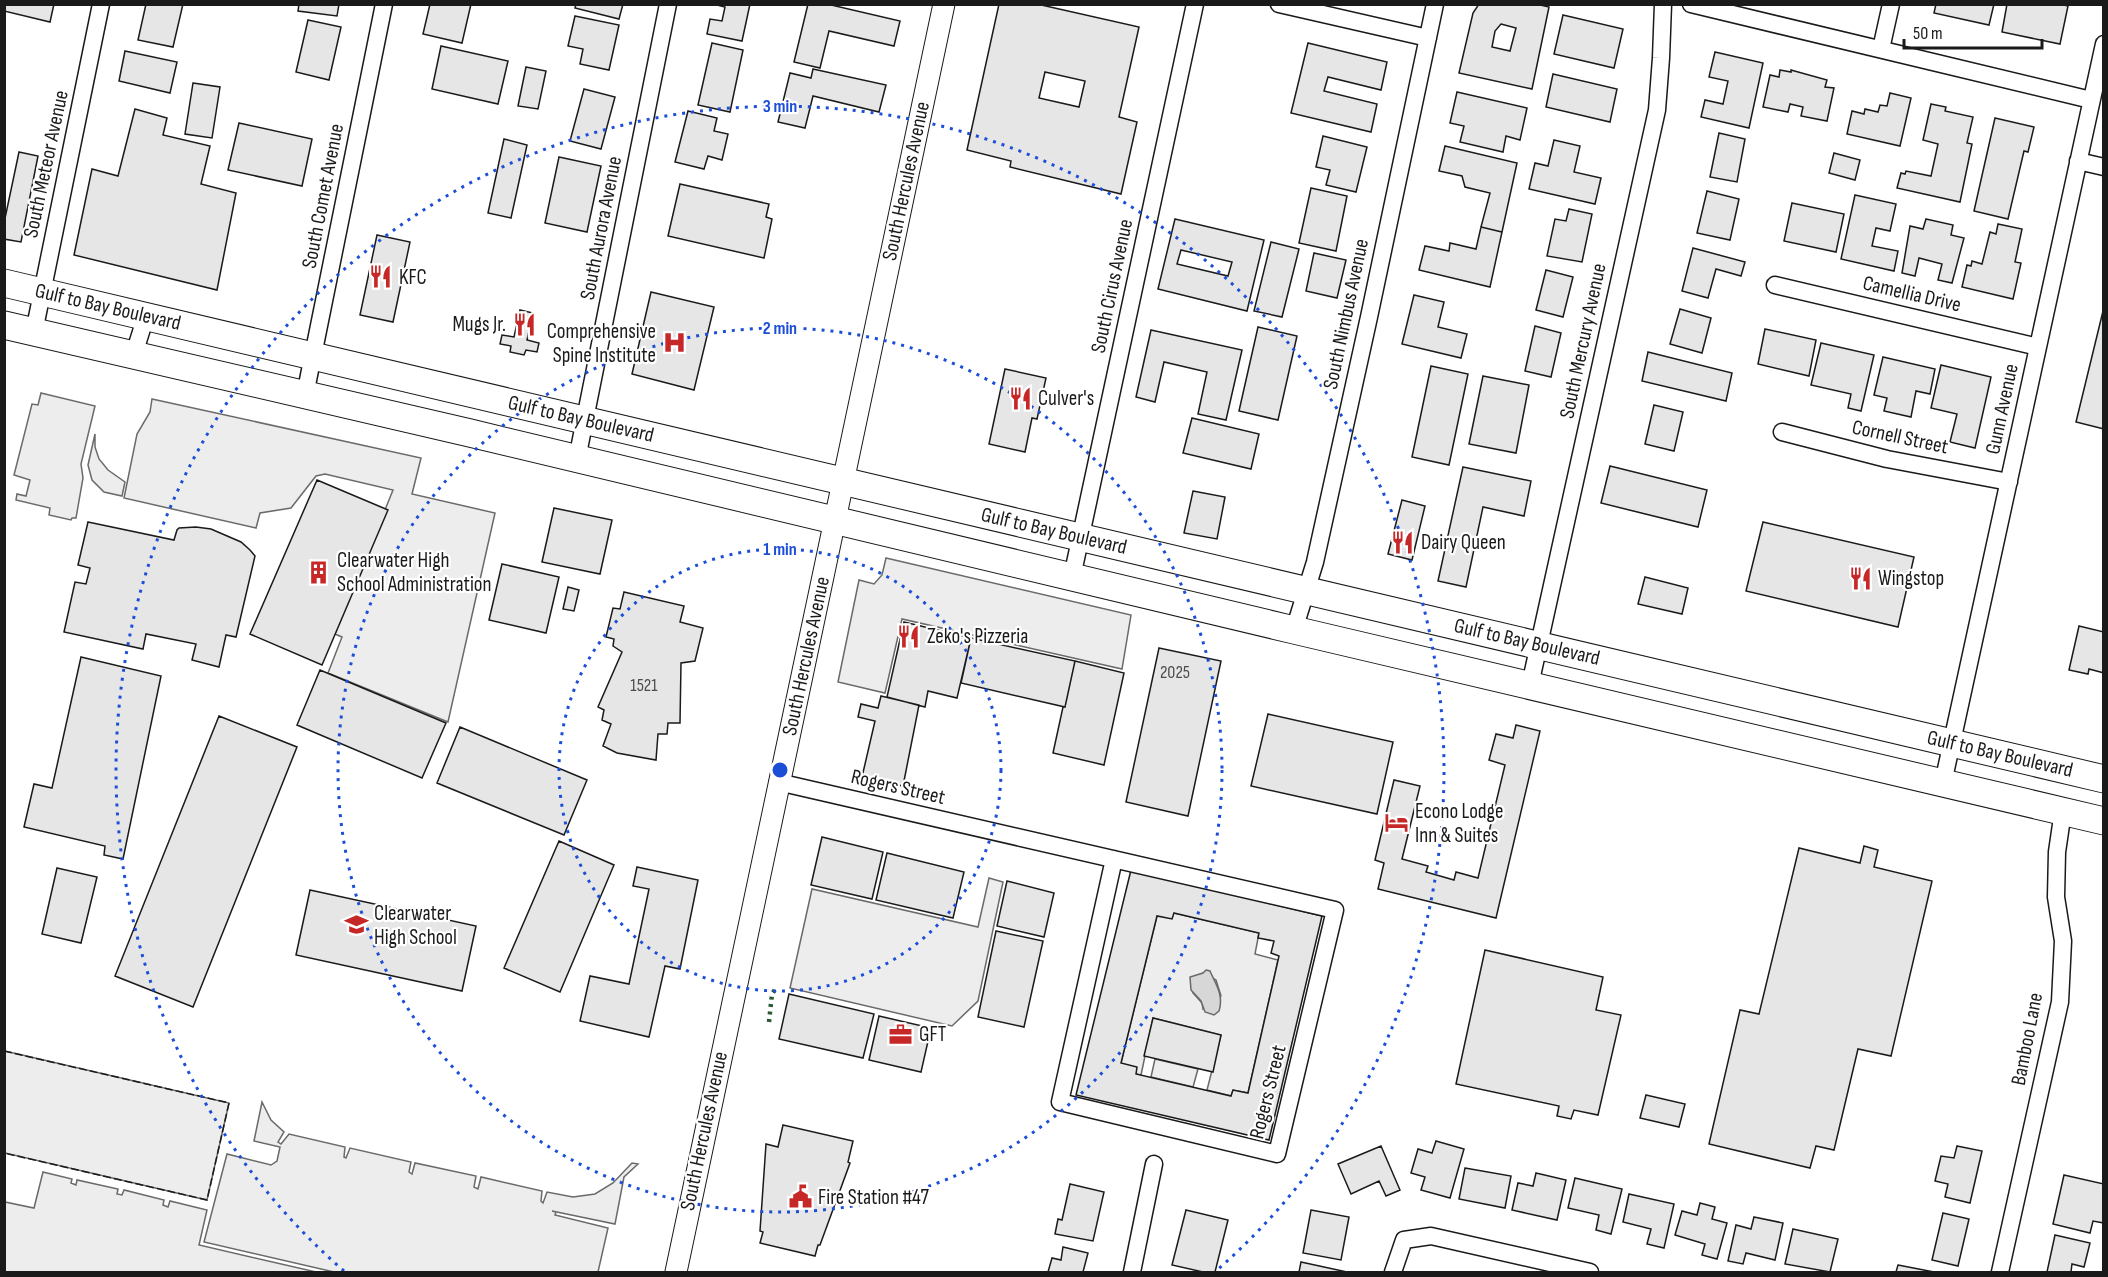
<svg xmlns="http://www.w3.org/2000/svg" width="2108" height="1277" font-family="'Sofia Sans Condensed',sans-serif">
	<rect width="100%" height="100%" fill="#fff"/>
	<path fill="#ededed" stroke="#6a6a6a" stroke-width="1.5" fill-rule="evenodd" d="M41,393l54,13 -14,58 2,14 -7,40h-4l-1,2 -22,-5 1,-7 -34,-8 1,-6 9,2 4,-16 -16,-5 18,-71 6,1z
		M152,399l269,59 -9,36 83,19 -47,209 -120,-49 14,-36 -7,-3 58,-144 -68,-16 -9,2 -25,32 -31,5 -4,15 -132,-30 13,-64 13,-22z
		M95,434v13l4,12 9,11 17,12 -3,14 -18,-4 -12,-12 -4,-15z
		M886,558l245,57 -9,54 -220,-50 -17,74 -47,-11 21,-102 15,4 8,-9z
		M989,878l14,4 -25,119 -26,25 -162,-38 22,-99 166,38z
		M1174,913l85,20 -4,21 23,6 -30,133 -15,-3 -2,6 -24,-6 14,-55 -68,-17 -12,57 -5,-1 -15,-11 36,-147zM1203,973l13,7 5,16 -18,13 -1,-6 -9,-10 -2,-7 5,-10z
		M5,1051l224,52 -22,97 -202,-47z
		M1155,1059l43,10 -5,18 -42,-10z
		M262,1102l9,18 13,12 -6,10 3,2 8,-10 56,13 -1,10 2,1 4,-10 61,14 -2,10 3,2 3,-11 61,13 -2,11 4,2 3,-12 61,14 -1,10 2,2 4,-11 26,5 22,-3 18,-11 19,-20 6,1 -14,13 -9,47 -63,-13 4,1 -1,3 53,13 -10,44h-264l-130,-30 23,-88 44,11 6,-4 3,-14 -26,-6z
		M43,1172l29,7 -1,4 5,2 1,-5 41,9 -1,5 5,1 2,-5 40,10 -1,5 5,2 2,-6 37,9 -8,35 117,27h-311v-70l29,6z"/>
	<path fill="#d7d7d7" stroke="#6a6a6a" stroke-width="1.5" d="M1206,970l4,1c6,14 14,24 9,40l-5,4 -9,-3 -4,-11 -10,-11 -1,-13 13,-4z"/>
	<path fill="#e6e6e6" stroke="#1a1a1a" stroke-width="1.5" fill-rule="evenodd" d="M4,4h50l-4,18 -46,-11z
		M146,4h37l-10,43 -35,-7z
		M299,4h40l-2,12 -39,-5z
		M430,4h41l-9,39 -39,-9z
		M576,4h47l-4,15 -44,-11z
		M750,4l-8,37 -35,-7 3,-15 12,2 3,-14 -12,-3z
		M808,4h19l73,17 -6,25 -65,-15 -9,37 -26,-6z
		M999,4h38l102,23 -20,90 18,5 -16,72 -111,-27 1,-6 -44,-11zM1045,72l40,9 -6,26 -40,-9z
		M1479,4h57l13,3 -17,82 -73,-16 14,-60zM1501,24l15,4 -6,23 -18,-4 3,-16z
		M1936,4h58l-5,21 -55,-12z
		M2007,4h52l9,2 -8,38 -58,-12z
		M1563,15l60,14 -9,39 -60,-14z
		M575,16l44,9 -10,45 -29,-6 3,-15 -15,-3z
		M308,20l33,7 -12,53 -33,-8z
		M712,43l31,7 -13,62 -32,-7z
		M1308,43l79,19 -6,28 -53,-13 -4,14 53,13 -6,28 -80,-19z
		M441,46l67,15 -10,43 -66,-15z
		M125,51l52,11 -7,31 -51,-12z
		M1715,52l48,11 -14,65 -48,-11 4,-17 18,4 5,-23 -19,-4z
		M526,67l20,4 -8,38 -20,-3z
		M813,69l73,16 -7,27 -66,-16 -8,32 -27,-6 12,-49 21,5z
		M1780,70l11,2v-2l36,10 -2,7 9,1 -7,33 -26,-5 2,-9 -13,-3 -2,8 -25,-5 7,-32 9,2z
		M1553,74l64,15 -7,33 -64,-15z
		M193,83l27,4 -8,51 -27,-4z
		M584,89l31,8 -14,52 -31,-8z
		M1457,92l70,16 -7,32 -14,-4 -3,16 -43,-10 4,-16 -14,-3z
		M1890,93l21,5 -11,48 -53,-12 5,-23 12,3 1,-5 13,3 2,-7 7,1z
		M1931,104l15,3 -1,4 28,6 -6,26 5,1 -12,58 -63,-14 4,-15 4,1 1,-3 25,5 7,-32 -15,-4z
		M135,109l32,9 -4,17 47,11 -9,38 35,9 -19,97 -143,-35 18,-86 26,7z
		M688,111l29,7 -3,13 14,3 -6,26 -14,-4 -4,13 -29,-7z
		M1995,118l39,9 -6,25 -4,-1 -16,68 -34,-8z
		M239,123l73,16 -10,47 -74,-16z
		M1719,133l26,6 -8,43 -27,-5z
		M1323,136l44,11 -11,45 -30,-7 4,-15 -14,-3z
		M504,139l23,6 -16,73 -23,-5z
		M1554,140l26,6 -6,26 27,6 -6,26 -66,-15 6,-26 13,3z
		M1445,146l72,17 -15,69 -21,-5 9,-34 -25,-6 -3,-11 -23,-5z
		M19,152l19,4 -17,86 -17,-3v-16z
		M1834,153l26,7 -5,20 -26,-7z
		M559,157l42,9 -14,66 -42,-9z
		M680,184l89,20 -3,13 6,2 -8,39 -96,-22z
		M1311,188l36,8 -11,55 -37,-8z
		M1707,191l32,8 -9,41 -33,-7z
		M1855,195l41,9 -6,27 -14,-3 -4,18 26,5 -4,20 -53,-12z
		M1792,203l52,11 -8,38 -52,-11z
		M1569,209l23,5 -10,48 -35,-6 8,-37 11,2z
		M1175,219l89,21 -17,71 -89,-22zM1181,250l51,12 -4,14 -51,-12z
		M1926,219l27,6 -2,10 13,3 -12,45 -14,-3 4,-16 -23,-6 -4,18 -13,-3 8,-47 13,3z
		M1998,224l24,5 -7,33 6,1 -8,36 -51,-12 5,-22 4,1 1,-5 10,3 8,-32 6,2z
		M1481,227l21,5 -12,55 -71,-17 6,-24 24,5 1,-8 26,6z
		M377,235l33,7 -17,80 -33,-7z
		M1271,242l28,7 -17,68 -28,-6z
		M1693,248l52,14 -4,14 -25,-7 -8,29 -26,-7z
		M1314,253l32,7 -9,38 -31,-7z
		M1546,270l27,7 -10,40 -27,-7z
		M651,292l63,15 -20,83 -62,-16z
		M1414,295l30,7 -6,25 29,7 -6,24 -59,-14z
		M2104,307v122l-28,-7z
		M1680,309l31,9 -9,35 -32,-9z
		M520,310l13,3 -6,27 12,3 -2,9 -11,-2 -2,5 -14,-3 1,-6 -11,-2 2,-9 12,2z
		M1535,326l26,7 -10,44 -26,-6z
		M1258,327l39,9 -19,84 -39,-9z
		M1765,329l51,11 -7,36 -51,-12z
		M1151,330l91,20 -16,70 -28,-6 9,-42 -43,-10 -9,40 -19,-5z
		M1821,343l53,12 -13,56 -13,-3 3,-14 -40,-9z
		M1648,352l84,21 -6,28 -84,-20z
		M1883,357l52,12 -5,25 -14,-3 -5,26 -27,-6 3,-13 -13,-3z
		M1941,365l50,12 -16,71 -25,-6 7,-28 -26,-6z
		M1431,366l37,8 -19,91 -37,-8z
		M1005,369l41,9 -9,41 -5,-1 -7,34 -36,-8z
		M1483,376l46,9 -13,68 -47,-9z
		M1654,405l29,7 -9,39 -29,-7z
		M1192,418l67,16 -8,35 -68,-16z
		M1610,466l97,24 -9,37 -97,-24z
		M1463,467l68,14 -7,35 -41,-9 -17,80 -28,-6z
		M317,480l71,30 -66,155 -72,-31z
		M1193,491l32,6 -8,42 -33,-6z
		M1402,500l23,6 -13,54 -24,-6z
		M554,508l58,12 -12,54 -58,-12z
		M88,522l86,18 3,-10 2,-2 17,-1 15,2 30,13 9,8 5,6 -19,81 -10,-2 -7,32 -27,-7 4,-16 -50,-10 -3,15 -79,-17 11,-50 11,2 4,-16 -12,-3z
		M1763,522l151,35 -16,70 -152,-36z
		M502,564l57,13 -13,56 -57,-13z
		M1645,577l43,11 -6,26 -44,-10z
		M568,587l11,3 -5,21 -11,-2z
		M624,592l60,14 -4,16 23,6 -8,33 -14,2 -1,60h-12l-1,11h-9l-2,26 -39,-7 -14,-7 8,-22 -9,-4 2,-10 -6,-3 24,-55 -9,-6 1,-7 -8,-2 7,-29 7,1z
		M904,622l67,16 -14,60 -29,-7 -3,16 -38,-10z
		M2079,626l25,6v41l-15,-4 -1,5 -19,-4z
		M971,638l104,23 -10,46 -104,-24z
		M1159,648l62,13 -33,155 -62,-14z
		M81,657l80,19 -38,183 -19,-4 1,-9 -81,-19 10,-43 18,4z
		M1075,661l49,12 -20,92 -51,-12 10,-46h2z
		M320,670l126,53 -24,55 -125,-53z
		M881,696l38,9 -16,81 -41,-9 13,-56 -17,-4 3,-13 17,4z
		M1268,714l125,28 -16,72 -126,-28z
		M219,716l78,31 -104,260 -78,-31z
		M1516,725l24,6 -44,187 -118,-29 6,-26 -9,-3 19,-80 26,6 -18,73 26,7 -2,6 28,8 2,-8 22,6 27,-113 -16,-5 7,-26 17,4z
		M460,727l127,53 -23,55 -127,-52z
		M822,837l61,15 -11,47 -61,-14z
		M559,841l55,24 -54,127 -56,-24z
		M1864,846l14,4 -4,17 58,14 -41,175 -33,-7 -24,101 -18,-4 -6,22 -101,-24 31,-134 19,4 40,-166 61,15z
		M887,853l77,19 -11,46 -77,-18z
		M637,867l61,13 -18,89 -15,-3 -16,71 -69,-16 10,-45 39,8 20,-95 -16,-3z
		M57,868l40,9 -16,66 -39,-9z
		M1131,870l191,46 -53,224 -193,-45zM1174,913l85,20 -1,5 16,3 -3,12 8,3 -31,137 -15,-3 -2,6 -95,-22 1,-7 -16,-4 36,-147 15,3z
		M1007,881l47,12 -10,44 -47,-11z
		M310,890l166,36 -14,65 -166,-36z
		M996,931l47,10 -19,86 -46,-10z
		M1485,950l118,27 -7,33 25,5 -23,100 -24,-5 -3,9 -14,-3 2,-10 -103,-22z
		M789,994l85,20 -11,44 -84,-19z
		M879,1016l52,12 -10,44 -52,-12z
		M1153,1018l68,17 -8,37 -69,-16z
		M1646,1095l39,9 -6,23 -39,-9z
		M783,1125l70,16 -5,21 2,1 -30,82h-2l-3,11 -55,-13 3,-11 -3,-1 6,-87 12,3z
		M1436,1141l28,8 -14,49 -29,-8 4,-13 -14,-4 7,-24 14,4z
		M1381,1146l19,44 -14,6 -7,-15 -28,13 -13,-30z
		M1957,1146l25,5 -12,52 -25,-6 3,-13 -13,-3 6,-25 13,2z
		M1465,1168l46,8 -6,32 -46,-9z
		M1536,1173l30,7 -9,40 -45,-10 6,-27 15,3z
		M2064,1175l40,9v39l-11,-2 -3,12 -37,-9z
		M1575,1178l47,11 -11,45 -15,-4 3,-15 -31,-7z
		M1070,1184l34,8 -11,49 -38,-7 3,-15 4,1z
		M1629,1194l45,10 -10,44 -17,-4 4,-15 -28,-7z
		M1700,1203l15,4 -3,12 15,4 -10,36 -15,-4 3,-11 -30,-9 7,-24 15,4z
		M1186,1210l42,10 -13,52h-12l-31,-7z
		M1311,1210l38,7 -8,43 -38,-7z
		M1943,1213l26,6 -11,47 -26,-6z
		M1754,1217l29,6 -8,37 -29,-7 -3,11 -15,-3 8,-36 15,4z
		M1793,1229l45,10 -8,33 -45,-8z
		M2055,1235l35,8 -6,24 -12,-3 -1,8h-24z
		M1063,1247l25,6 -5,19h-35l4,-14 9,2z
		M1301,1262l46,10h-48z
		M1898,1265l36,7h-38z"/>
	<g fill="none" stroke-linecap="round" stroke-linejoin="round">
		<defs>
			<path id="minor" d="M1279,4l149,34
				M1691,4l400,96
				M1881,49l10,-45
				M2078,161l26,6
				M1775,285l263,62
				M34,332l67,-328
				M134,354l12,-38
				M305,395l79,-391
				M1782,432l105,27 122,23
				M577,459l91,-455
				M1072,577l123,-573
				M1294,630l21,-68 54,-245 66,-313
				M1530,685l127,-575 4,-52 2,-54
				M778,782l557,128 -58,244 -217,-52 54,-243
				M1943,783l161,-739
				M1132,1272l22,-108
				M1393,1272l11,-32 27,-4 159,36
				M2000,1272l60,-270 3,-61 -7,-44 1,-45 6,-41"/>
			<path id="tertiary" d="M676,1272c87,-423 179,-845 268,-1268"/>
			<path id="primary" d="M4,283l2100,496
				M4,325l466,108 824,197 810,191"/>
		</defs>
		<use href="#minor" stroke="#1a1a1a" stroke-width="19"/>
		<use href="#tertiary" stroke="#1a1a1a" stroke-width="23"/>
		<use href="#primary" stroke="#1a1a1a" stroke-width="29"/>
		<use href="#minor" stroke="#fff" stroke-width="16"/>
		<use href="#tertiary" stroke="#fff" stroke-width="21"/>
		<use href="#primary" stroke="#fff" stroke-width="27"/>
		<path stroke="#2b5a34" stroke-width="4.5" stroke-dasharray="3 4.5" stroke-linecap="butt" d="M769,1022l3,-28 4,-6"/>
		<path stroke="#1a1a1a" stroke-width="1.5" stroke-dasharray="8 3" stroke-linecap="butt" d="M4,1051l225,52 -22,97 -203,-47"/>
	</g>
	<g fill="none" stroke="#1d4ed8" stroke-width="3" stroke-dasharray="3 6">
		<circle cx="780" cy="770" r="221"/>
		<circle cx="780" cy="770" r="442"/>
		<path d="M344 1271A664 664 0 1 1 1216 1271"/>
	</g>
	<defs>
		<symbol id="restaurant-bare" viewBox="-9 -9 18 18"><path d="M-5-6h1v4h1v-4h1v4h1v-4h1v5L-1.5 .5V6h-2V.5L-5-1ZM5-6V6H3V1.5H1.5Q1.5-4 5-6Z" fill="#c62828" stroke="#fff" stroke-width="2.5" paint-order="stroke"/></symbol>
		<symbol id="hospital-bare" viewBox="-9 -9 18 18"><path d="M-5-5h3v3.5h4V-5h3V5h-3V1.5h-4V5h-3Z" fill="#c62828" stroke="#fff" stroke-width="2.5" paint-order="stroke"/></symbol>
		<symbol id="building-bare" viewBox="-9 -9 18 18"><path d="M-4-6H4V6H1V3H-1V6H-4ZM-2.5-4.3h1.7v1.8h-1.7ZM.8-4.3h1.7v1.8H.8ZM-2.5-1h1.7V.8h-1.7ZM.8-1h1.7V.8H.8Z" fill="#c62828" stroke="#fff" stroke-width="2.5" paint-order="stroke"/></symbol>
		<symbol id="hotel-bare" viewBox="-9 -9 18 18"><path d="M-6-4.5h1.5V1H6V5H4.5V3h-9V5H-6ZM-4 0a1.8 1.8 0 1 1 3.6 0ZM.5 0V-2.5h3Q6-2.5 6 0Z" fill="#c62828" stroke="#fff" stroke-width="2.5" paint-order="stroke"/></symbol>
		<symbol id="school-bare" viewBox="-9 -9 18 18"><path d="M0-5L7-2L0 1L-7-2ZM-4 1L0 2.5L4 1V4Q0 6-4 4Z" fill="#c62828" stroke="#fff" stroke-width="2.5" paint-order="stroke"/></symbol>
		<symbol id="office-bare" viewBox="-9 -9 18 18"><path d="M-6-3h4V-5.5h4V-3h4V5H-6ZM-1-4.5V-3h2v-1.5ZM-6 0V1H6V0Z" fill="#c62828" stroke="#fff" stroke-width="2.5" paint-order="stroke"/></symbol>
		<symbol id="civic-bare" viewBox="-9 -9 18 18"><path d="M-.6-6.5H3V-4.5H.6V-3L4-1V1h2V6H-6V1h2V-1L-.6-3ZM-1.2 2.5V6h2.4V2.5Z" fill="#c62828" stroke="#fff" stroke-width="2.5" paint-order="stroke"/></symbol>
	</defs>
	<g fill-rule="evenodd">
		<use href="#restaurant-bare" x="364" y="260" width="33" height="33"/>
		<use href="#restaurant-bare" x="508" y="308" width="33" height="33"/>
		<use href="#hospital-bare" x="658" y="326" width="33" height="33"/>
		<use href="#restaurant-bare" x="1004" y="382" width="33" height="33"/>
		<use href="#restaurant-bare" x="1386" y="526" width="33" height="33"/>
		<use href="#building-bare" x="302" y="556" width="33" height="33"/>
		<use href="#restaurant-bare" x="1844" y="562" width="33" height="33"/>
		<use href="#restaurant-bare" x="892" y="620" width="33" height="33"/>
		<use href="#hotel-bare" x="1380" y="806" width="33" height="33"/>
		<use href="#school-bare" x="340" y="908" width="33" height="33"/>
		<use href="#office-bare" x="884" y="1018" width="33" height="33"/>
		<use href="#civic-bare" x="784" y="1180" width="33" height="33"/>
	</g>
	<g text-anchor="middle" dominant-baseline="central" stroke-width="4.5" stroke-linejoin="round" paint-order="stroke">
		<g font-size="18" fill="#4d4d4d">
			<text x="1175" y="672">2025</text>
			<text x="644" y="685">1521</text>
		</g>
		<g font-size="21" fill="#1a1a1a" stroke="#fff">
			<text transform="translate(46 164) rotate(-78)">South Meteor Avenue</text>
			<text transform="translate(906 181) rotate(-78)">South Hercules Avenue</text>
			<text transform="translate(323 196) rotate(-79)">South Comet Avenue</text>
			<text transform="translate(601 228) rotate(-79)">South Aurora Avenue</text>
			<text transform="translate(1112 286) rotate(-78)">South Cirus Avenue</text>
			<text transform="translate(1912 294) rotate(13)">Camellia Drive</text>
			<text transform="translate(108 307) rotate(13)">Gulf to Bay Boulevard</text>
			<text transform="translate(1346 314) rotate(-78)">South Nimbus Avenue</text>
			<text transform="translate(1583 341) rotate(-78)">South Mercury Avenue</text>
			<text transform="translate(2002 409) rotate(-78)">Gunn Avenue</text>
			<text transform="translate(581 419) rotate(13)">Gulf to Bay Boulevard</text>
			<text transform="translate(1900 437) rotate(12)">Cornell Street</text>
			<text transform="translate(1054 531) rotate(13)">Gulf to Bay Boulevard</text>
			<text transform="translate(1527 642) rotate(13)">Gulf to Bay Boulevard</text>
			<text transform="translate(806 656) rotate(-78)">South Hercules Avenue</text>
			<text transform="translate(2000 754) rotate(13)">Gulf to Bay Boulevard</text>
			<text transform="translate(898 787) rotate(13)">Rogers Street</text>
			<text transform="translate(2027 1039) rotate(-79)">Bamboo Lane</text>
			<text transform="translate(1268 1092) rotate(-76)">Rogers Street</text>
			<text transform="translate(704 1131) rotate(-78)">South Hercules Avenue</text>
		</g>
		<g font-size="21" fill="#1a1a1a" stroke="#fff" text-anchor="start">
			<text x="399" y="277">KFC</text>
			<text x="506" y="324" text-anchor="end">Mugs Jr.</text>
			<text x="656" y="331" text-anchor="end">Comprehensive<tspan x="656" dy="24">Spine Institute</tspan></text>
			<text x="1038" y="398">Culver's</text>
			<text x="1421" y="542">Dairy Queen</text>
			<text x="337" y="560">Clearwater High<tspan x="337" dy="24">School Administration</tspan></text>
			<text x="1878" y="578">Wingstop</text>
			<text x="927" y="636">Zeko's Pizzeria</text>
			<text x="1415" y="811">Econo Lodge<tspan x="1415" dy="24">Inn &amp; Suites</tspan></text>
			<text x="374" y="913">Clearwater<tspan x="374" dy="24">High School</tspan></text>
			<text x="919" y="1034">GFT</text>
			<text x="818" y="1197">Fire Station #47</text>
		</g>
	</g>
	<circle cx="780" cy="770" r="9" fill="#1d4ed8" stroke="#fff" stroke-width="3"/>
	<g font-size="18" text-anchor="middle" font-weight="bold" fill="#1d4ed8" stroke="#fff" stroke-width="4.5" stroke-linejoin="round" paint-order="stroke">
		<text x="780" y="112">3 min</text>
		<text x="780" y="334">2 min</text>
		<text x="780" y="555">1 min</text>
	</g>
	<rect width="2108" height="1277" fill="none" stroke="#1a1a1a" stroke-width="12"/>
	<path d="M1904 39v9h138v-9" fill="none" stroke="#1a1a1a" stroke-width="3"/>
	<text x="1913" y="39" font-size="18" fill="#1a1a1a" stroke="#ffffff" stroke-width="4.5" paint-order="stroke">50 m</text>
</svg>
